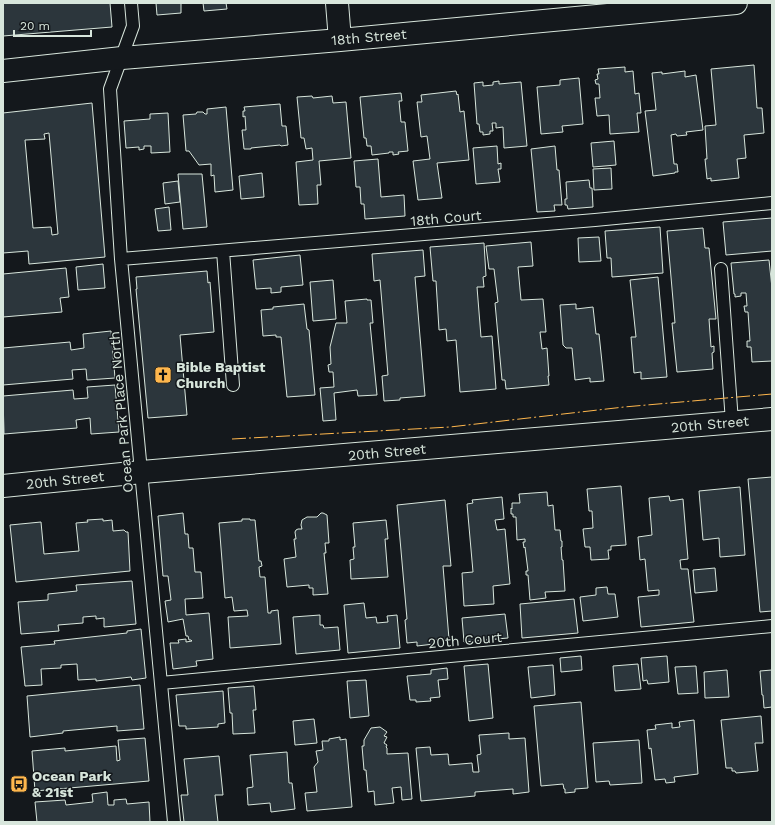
<svg xmlns="http://www.w3.org/2000/svg" width="775" height="825" font-family="'Work Sans',sans-serif">
	<rect width="100%" height="100%" fill="#14181c"/>
	<path fill="#2c363c" stroke="#d8e6dc" fill-rule="evenodd" d="M3,3h107l2,24 -109,9z
		M156,3h25v10l-24,2z
		M203,3h23l1,6 -23,2z
		M754,65l3,43h5l2,25 -20,2 2,23 -9,1 2,19 -28,3v-3l-4,1 -2,-20h2l-2,-33 11,-1 -5,-56z
		M625,67v5l8,-1 2,23 4,-1 2,20h-4l2,19 -29,2 -1,-19 -12,1 -2,-18h5l-1,-14h-3l-1,-4 3,-1 -1,-5h2l-1,-5z
		M685,71v6l11,-2 7,55 -17,2 1,3 -10,1 -1,-2 -5,1 3,29h3l1,8h-3v1l-22,3 -8,-65 11,-1 -4,-37 10,-1v2z
		M579,78l4,46 -21,2 1,6 -22,2 -4,-47 23,-2v-5z
		M499,81v3l22,-2 6,64 -23,2 -1,-21 -7,1v-5h-4l1,8h-3v3l-7,1v-3h-3l-1,-8h-2l-3,-41 9,-1v4l10,-1v-3z
		M456,91l1,4 1,-1 2,18 4,-1 5,49 -32,3 5,35 -24,2 -5,-39 17,-2 -3,-23 -6,1 -4,-35h5l-1,-7z
		M401,93l1,8h-3l2,21h4l3,29 -10,1 1,2 -6,1v-3h-4v1l-17,2 -1,-9h-4l-1,-8h-2l-4,-41z
		M312,96l1,2 19,-2 1,7 13,-1 5,56 -32,3 2,24h-4l1,19 -19,1 -3,-43 17,-2 -1,-12 -6,1 -2,-11h-3l-4,-41z
		M92,103l13,154 -76,7 -1,-13 -25,2v-140zM49,133l9,101 -6,1 -1,-8 -18,1 -8,-88 20,-1 -1,-5z
		M280,104l2,22h4l2,19 -7,1 -1,-1 -29,3v1h-7l-2,-19h4l-1,-14 -2,1v-6h2l-1,-4z
		M226,107l7,83 -18,2 -1,-17 -3,1v-12l-12,1 -10,-14h-3l-3,-36 13,-1 1,-2h6l2,2h2v-5z
		M168,113l2,39 -19,1v-7h-7v3l-5,1v-3l-13,1 -2,-27 26,-2v-5z
		M614,141l2,24 -23,2 -2,-24z
		M497,146l1,18 3,-1v6h-3l2,13 -24,2 -3,-36z
		M555,146l2,24h2l3,35h-8l1,6 -18,1 -6,-63z
		M378,159l3,38 23,-2 1,21 -40,3 -1,-15h-3l-1,-17h-4l-2,-26z
		M611,168l1,21 -18,1 -1,-21z
		M262,173l2,24 -23,2 -2,-23z
		M178,174h24l5,53 -24,2z
		M589,180l1,8h2l1,19 -25,2 -1,-4h-2v-6h2l-1,-17z
		M178,181l2,21 -15,2 -2,-21z
		M169,207l2,23 -13,1 -3,-22z
		M772,218v33l-46,4 -3,-33z
		M660,227l3,46 -51,4 -1,-19h-4l-2,-27z
		M703,228l2,20h4l7,71h-7l2,28 3,-1v6l-2,1 1,16 -36,3 -5,-49h3l-8,-92z
		M599,237l2,24 -22,1 -1,-24z
		M531,242l2,24 -15,1 3,33 22,-1 3,33h-6l2,17 5,-1 2,28h-1l1,9 -43,4 -1,-9h-3l-7,-77 3,-1 -4,-33h-5l-3,-23z
		M484,243l2,33 -3,1 1,10h-7l4,50 11,-1 4,53 -36,3 -4,-52 -9,1 -1,-12 -7,1 -3,-49h-3l-3,-34z
		M423,250l2,26 -10,1 10,119 -25,2v2l-16,1 -2,-25 6,-1 -8,-95 -6,1 -2,-27z
		M300,255l3,30 -22,2v5l-10,1v-5l-15,1 -3,-29z
		M769,260l3,28v73l-20,1 -1,-15h-4v-6h3l-2,-29h-3l-1,-6h3l-1,-13h-5v3l-6,1v-3h-1l-3,-31z
		M103,264l2,24 -27,2 -2,-23z
		M66,268l3,29 -9,1 2,14 -59,5v-43z
		M207,271l1,12 2,-1 4,50 -34,3 7,80 -39,3 -12,-129h1l-1,-12z
		M658,277l9,100 -26,2v-7l-7,1 -3,-36h5l-6,-57z
		M333,280l3,39 -23,2 -3,-39z
		M367,299v1h4l2,23h-3l7,72 -19,1 -1,-6 -23,3 2,27 -13,1 -3,-33 14,-1 -1,-15h-4l-1,-7 3,-1 -1,-17 6,-24h11l-2,-22z
		M304,304l3,25 2,1 6,65 -28,2 -6,-60h-5v-2l-13,1 -2,-26 12,-1v-2z
		M576,304v5l17,-2 3,27h3l5,47 -14,1v-4l-15,2 -3,-32h-6l-3,-3 -3,-40z
		M111,331l4,47 -28,2 -1,-11 -14,1 1,9 -70,6v-37l67,-6 1,8 13,-2 -1,-14z
		M115,385l4,47 -28,2 -1,-16 -14,2 1,8 -73,6 -1,-38 70,-6 1,9 14,-1 -1,-11z
		M772,477v134l-12,1 -12,-133z
		M621,486l5,59 -15,1v4h-3l1,9 -18,1 -1,-13h-5l-2,-18 10,-1 -1,-17h-3l-2,-22z
		M740,487l5,68 -25,2 -1,-19 -16,2 -4,-49z
		M547,492l1,14 5,-1 2,25h5l1,11h1v6h-1l1,13h1l2,31 -20,1 1,6 -16,2 -2,-25h-2v-4h2l-3,-24 -1,1 -1,-6h2v-3l-8,1 -1,-23h-3v-3h-2v-6l1,1v-6h8l-1,-9z
		M669,496l1,5 13,-2 5,60 -8,1 1,9h7l6,53 -53,5 -3,-30 21,-2v-5l-11,1 -3,-32 -5,1 -2,-23 14,-2 -3,-37z
		M502,497l2,22 -9,1 2,10 8,-1 5,55 -17,2 1,18 -30,2 -2,-33 11,-1 -6,-68 6,-1 -1,-3z
		M445,500l6,66h-8l6,73 -16,1 1,4 -17,2v-4l-10,1 -2,-23 2,-1 -10,-114z
		M183,513l2,21h3l1,14h4l2,24h6l2,26 -18,1 1,16 23,-2 4,46 -17,2 1,5 -24,3 -3,-26h9l-1,-3 8,-1v3l6,-1 -1,-1h-2l-1,-4h-2l-3,-17 -15,3 -3,-21 6,-1 -3,-24h-5l-5,-60z
		M321,513h2l4,2 2,28h-4l1,10h-2l4,41 -15,1v-7h-4v-3l-22,2 -3,-28 12,-2 -2,-18h2l-1,-7 1,-2 2,-1h4l-1,-4 1,-5 5,-3h10z
		M103,519v2l9,-1 1,11 11,-1 2,2h2l2,39 -114,11 -6,-57 31,-3 3,32 35,-3 -3,-28 12,-1 -1,-2z
		M242,519h8v1h5l4,41h2l1,5 -3,1 1,10h5l3,36h3v-2l7,-1 3,34 -51,4 -2,-31 20,-1 -1,-6 -13,1 -2,-14 -7,1 -6,-75 23,-2z
		M386,520l2,19h-3l3,38 -37,2 -1,-19 4,-1 -1,-12h2l-2,-24z
		M715,568l2,23 -22,2 -2,-23z
		M132,581l4,43 -32,3v-9l-8,1v-3l-13,1v6l-25,2 1,6 -38,3 -3,-32 30,-2v-6l29,-3 -1,-6z
		M607,587l1,7h7l3,23 -35,4 -3,-24 16,-2v-7z
		M574,599l4,34 -56,5 -2,-34z
		M364,603l2,15 10,-1 1,6 11,-1 -1,-6 10,-1 3,33 -52,5 -4,-48z
		M505,614l3,24 -44,4 -2,-24z
		M320,615v10h3l1,3 14,-1 2,23 -44,4 -3,-37z
		M141,629l5,49 -14,2 -1,-3 -35,4v-2l-18,1 -1,-16 -16,1v3l-20,1 1,16 -17,1 -4,-39 34,-3 -1,-3 73,-8v-2z
		M581,656l1,14 -21,2 -1,-14z
		M667,656l2,26 -21,2 -1,-4 -4,1 -2,-23z
		M488,664l5,54 -24,3 -5,-55z
		M638,664l3,25 -26,2 -2,-25z
		M553,665l2,30 -24,3 -3,-31z
		M696,666l2,27 -20,1 -3,-27z
		M447,668l1,11 -10,1 2,17 -10,1 1,3 -15,1v-2h-6l-3,-24 24,-2v-4z
		M727,670l2,27 -24,1 -1,-26z
		M772,670v37l-8,1 -1,-13h-1l-2,-24z
		M366,680l3,36 -19,2 -3,-37z
		M140,685l4,44 -27,2v-5l-54,5v2l-33,4 -3,-41z
		M254,686l2,24h-3l2,23 -22,1 -1,-21h-2l-2,-25z
		M223,691l2,32 -7,1v3l-32,2v-3h-7l-3,-31z
		M581,702l7,86 -13,1v3l-10,1v-4h-1l-1,-5 -22,2 -7,-80z
		M761,716l2,27h-8l3,28 -22,2 -1,-2h-3v-3h-6l-5,-48z
		M314,719l3,24 -22,2 -2,-24z
		M694,720l4,54 -24,3 1,5 -9,1 -1,-4 -10,1 -4,-32 -2,1 -2,-19 9,-1 -1,-4 17,-2v5l8,-1 -1,-5z
		M380,727l7,5 -3,4 3,1 -3,6 3,2 -1,2 1,1v6l21,-1 4,46 -10,1 -1,-13 -9,1 2,15 -19,2 -1,-14 -6,1 -2,-22h-2l-2,-24h2v-6l7,-12z
		M509,733v6l16,-1 4,54 -16,2v-5l-38,3v4l-54,5 -5,-53 14,-1 1,8 17,-1 1,11 23,-2 1,9h6l-2,-17 4,-1 -2,-19z
		M340,737v3l6,-1 6,68 -45,4 -2,-18 12,-1 -3,-25 4,-5 -2,-11 7,-1 -1,-9h7v-2z
		M145,738l4,43 -114,10 -3,-40 33,-3v3l51,-5 1,15 3,-1 -2,-20z
		M639,740l3,43 -32,2 -1,-4 -13,1 -3,-39z
		M287,752l2,31h3l3,26 -24,3 -1,-9 -22,2 -1,-17 6,-1 -3,-32z
		M219,756l4,39h-8l3,27h-34l-3,-27h7l-4,-36z
		M107,792l1,13h6v-5l12,-1 1,5 22,-2 1,20h-113l-2,-20 30,-2 1,5 27,-3 -1,-8z"/>
	<g fill="none" stroke-linecap="round" stroke-linejoin="round">
		<defs>
			<path id="lane" d="M131,3l2,23 -23,63 11,170 53,563
				M223,251l10,134
				M121,259l474,-39 177,-17
				M721,269l11,153
				M161,683l611,-57"/>
			<path id="street" d="M337,3l3,37
				M3,71l119,-13 218,-18 396,-37
				M3,486l139,-14 630,-53"/>
		</defs>
		<use href="#lane" stroke="#d8e6dc" stroke-width="14"/>
		<use href="#street" stroke="#d8e6dc" stroke-width="24"/>
		<use href="#lane" stroke="#14181c" stroke-width="12"/>
		<use href="#street" stroke="#14181c" stroke-width="22"/>
		<path stroke="#ffb74d" stroke-width="1" stroke-dasharray="14 3 2 3" stroke-linecap="butt" d="M232,439l218,-12 174,-20 148,-13"/>
	</g>
	<defs>
		<symbol id="church-square" viewBox="-11 -11 22 22"><rect x="-9" y="-9" width="18" height="18" rx="4" fill="#ffb74d" stroke="#14181c"/><path d="M-1.2-6h2.4v3.5h3.3v2.4h-3.3V6h-2.4V-.1h-3.3v-2.4h3.3Z" fill="#111"/></symbol>
		<symbol id="bus-square" viewBox="-11 -11 22 22"><rect x="-9" y="-9" width="18" height="18" rx="4" fill="#ffb74d" stroke="#14181c"/><path d="M-5-6H5V4H4V6H2V4H-2V6H-4V4H-5ZM-3.5-4V0h7V-4ZM-3.5 1.2v1.5H-2V1.2ZM2 1.2v1.5H3.5V1.2Z" fill="#111"/></symbol>
	</defs>
	<g fill-rule="evenodd">
		<use href="#church-square" x="153" y="365" width="20" height="20"/>
		<use href="#bus-square" x="9" y="774" width="20" height="20"/>
	</g>
	<g text-anchor="middle" dominant-baseline="central" stroke-width="3" stroke-linejoin="round" paint-order="stroke">
		<g font-size="14" fill="#d8e6dc" stroke="#14181c">
			<text transform="translate(369 37) rotate(-5)">18th Street</text>
			<text transform="translate(446 218) rotate(-5)">18th Court</text>
			<text transform="translate(121 412) rotate(-95)">Ocean Park Place North</text>
			<text transform="translate(710 424) rotate(-5)">20th Street</text>
			<text transform="translate(387 452) rotate(-5)">20th Street</text>
			<text transform="translate(65 480) rotate(-6)">20th Street</text>
			<text transform="translate(465 640) rotate(-5)">20th Court</text>
		</g>
		<g font-size="14" font-weight="bold" fill="#d8e6dc" stroke="#14181c" text-anchor="start">
			<text x="176" y="367">Bible Baptist<tspan x="176" dy="16">Church</tspan></text>
			<text x="32" y="776">Ocean Park<tspan x="32" dy="16">&amp; 21st</tspan></text>
		</g>
	</g>
	<rect width="775" height="825" fill="none" stroke="#d8e6dc" stroke-width="8"/>
	<path d="M14 30v6h77v-6" fill="none" stroke="#d8e6dc" stroke-width="2"/>
	<text x="20" y="30" font-size="12" fill="#d8e6dc" stroke="#14181c" stroke-width="3" paint-order="stroke">20 m</text>
</svg>
